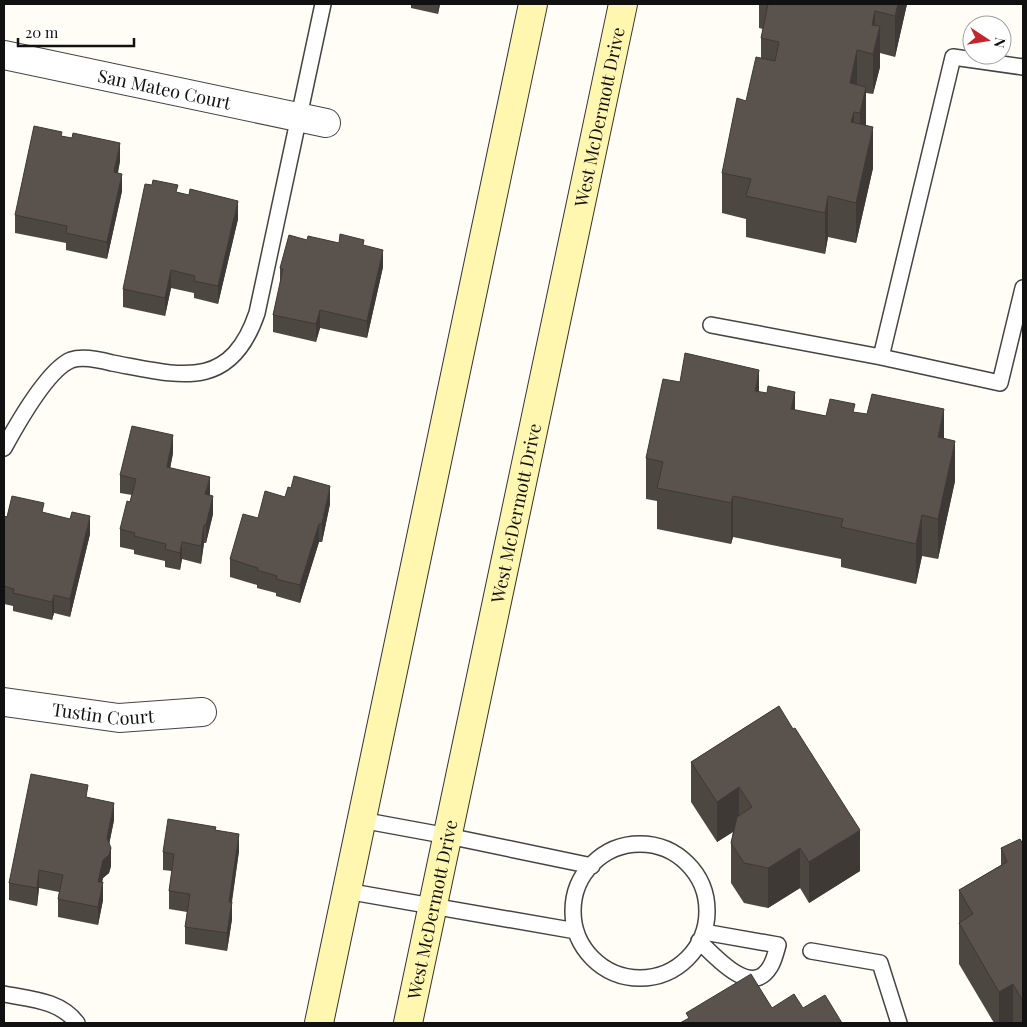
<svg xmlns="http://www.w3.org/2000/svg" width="1027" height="1027" font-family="'Playfair Display',serif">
	<rect width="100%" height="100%" fill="#fffdf5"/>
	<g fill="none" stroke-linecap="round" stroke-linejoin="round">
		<defs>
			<path id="lane" d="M711,325l170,32 119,26 23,-95
				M881,357l72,-300 70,10
				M4,448c12,-22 43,-78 67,-88 11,-4 30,0 41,3 66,12 118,30 145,-50l66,-309
				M361,820l87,16 144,30
				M573 911a67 67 0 1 1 134 0a67 67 0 1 1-134 0Z
				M346,891l230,40
				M699,941c15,14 52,58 71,26 4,-6 6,-15 8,-22l-74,-13
				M811,951l69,12 19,60
				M4,994c25,5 56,6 73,29"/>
			<g id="street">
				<path id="s1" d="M4,55l322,68"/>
				<path id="s2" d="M4,702l115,16 83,-6"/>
			</g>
			<g id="secondary">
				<path d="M319,1023l214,-1019"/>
				<path id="s3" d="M408,1023l215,-1019"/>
			</g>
		</defs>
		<use href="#lane" stroke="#444" stroke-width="18"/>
		<use href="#street" stroke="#444" stroke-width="30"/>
		<use href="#secondary" stroke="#333" stroke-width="30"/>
		<use href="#lane" stroke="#fff" stroke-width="15"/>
		<use href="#street" stroke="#fff" stroke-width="28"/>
		<use href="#secondary" stroke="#fff6b0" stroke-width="28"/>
	</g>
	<path fill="#4d4742" d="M411,4h29l-2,10 -27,-6z
		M759,4h148l-12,53 -15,-4v14l-7,27 -7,-1v33l7,42 -17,75 -28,-6 -3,17 -79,-17v-18l-24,-6v-40l39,-115v-20l2,-9 -4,-1z
		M62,136l58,25 -2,12 4,18 -15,68 -41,-9v-7l-51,-10v-18z
		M178,192l60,27 -20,85 -24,-6v-5l-23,-5 -6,28 -42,-9v-18z
		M307,240l57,6 19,21 -16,71 -47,-10 -4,14 -43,-10v-17l7,-29v-18z
		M680,382l79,10 36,18 31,6 29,-3 89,25 11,43 -17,78 -16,-3 -6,28 -75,-17v-8l-108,-22 -2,7 -74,-15v-28l-11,-2v-41z
		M173,453l-3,15 40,26 3,20 -7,29h-2l-3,21 -19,-5 -2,11 -15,-3v-6l-31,-7v-4l-14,-3v-18l12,-34 -12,-2v-18z
		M285,497l45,7 -8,38h-3l-19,61 -24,-7v-3l-19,-5v-3l-27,-8v-18l28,-41z
		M44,513l46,21 -20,83 -16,-4 -2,7 -39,-9v-5l-9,-2v-88l3,1z
		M779,706l81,165 -51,32 -9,-15 -32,20 -24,-5 -13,-20v-40l2,-11 -16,10 -26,-40v-40z
		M88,797l26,23 -5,24 2,22 -2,7 -6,5 -1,4 1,18 -5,25 -40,-8v-18l1,-7 -20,-4 -2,18 -28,-6v-17z
		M216,830l23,21 -7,51v17l-5,32 -42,-7v-17l2,-15 -18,-3v-18l3,-20 -9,-1v-18z
		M1023,844v179h-29l-35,-59v-74l42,-25v-17z"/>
	<path fill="#3f3936" d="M438,4h2l-2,10z
		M898,4h9l-12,53v-41z
		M875,11v35l5,-20v41l-7,27v-40l-1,-29z
		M857,50v41l-7,-8z
		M866,87v40l-6,27v-41z
		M854,112v40l-3,-30z
		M873,127v41l-17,75v-40z
		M120,143v18l-6,29v-18z
		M122,174v17l-15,68v-17z
		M828,196v41l-3,17v-41z
		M238,201v18l-20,85v-18z
		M383,250v17l-16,71v-17z
		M171,270v18l-6,28v-18z
		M320,310v18l-4,14v-18z
		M759,370v41l-4,-20z
		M795,392v40l-4,-23z
		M944,409v40l-6,-12z
		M173,435v18l-6,32v-18z
		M955,441v40l-17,78v-40z
		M210,477v17l-5,18v-18z
		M330,486v18l-8,38v-18z
		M213,496v18l-7,29v-18z
		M733,496v41l-2,7v-41z
		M922,515v41l-6,28v-40z
		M90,516v18l-20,83v-18z
		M319,524v18l-19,61v-18z
		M204,525v18l-3,21v-18z
		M182,542v17l-2,11v-17z
		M54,595v18l-2,7v-18z
		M739,787v41l-22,14v-40z
		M114,803v17l-7,35v-17z
		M860,830v41l-51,32v-41z
		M239,834v17l-10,68v-17z
		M111,848v18l-2,7 -6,5 -5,21v-17l5,-22z
		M800,848v40l-32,20v-40z
		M39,870v18l-2,18v-18z
		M103,882v18l-5,25v-18z
		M232,902v17l-5,32v-18z
		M1013,984v39h-14v-31z"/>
	<path fill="#5a524d" stroke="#3f3936" d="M768,4h130l-3,12 -20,-5 -3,14 8,1 -7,28 -16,-4 -7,33 16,4 -6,26 -6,-1 -3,10 22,5 -17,76 -28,-7 -3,17 -79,-17 5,-17 -29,-6 15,-75 9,3 10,-44 19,4 4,-19 -18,-4z
		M34,126l28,6 -1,4 11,2 1,-5 47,10 -6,29 8,2 -15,68 -41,-9 1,-7 -52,-11z
		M153,180l25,5 -2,7 13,3 1,-6 48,12 -20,85 -24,-5 1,-5 -24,-6 -6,28 -42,-9 22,-105 7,1z
		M340,234l24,6 -1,5 20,5 -16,71 -47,-11 -4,14 -43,-9 10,-46 -3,-1 9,-33 18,5 1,-4 31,7z
		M685,353l74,17 -4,21 12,2 1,-7 27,6 -4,17 35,7 4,-17 25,5 -2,8 14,2 5,-20 72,15 -6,28 17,4 -17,78 -16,-4 -6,29 -75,-17 2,-8 -110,-23 -2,7 -74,-15 6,-26 -17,-4 17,-79 17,3z
		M132,426l41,9 -6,32 43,10 -5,17 8,2 -7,29h-2l-3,21 -19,-4 -2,11 -15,-4 1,-5 -32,-8 1,-3 -15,-4 7,-28 3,1 6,-23 -16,-4z
		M294,476l36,10 -8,38h-3l-19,61 -24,-6 1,-3 -20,-6 1,-2 -28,-9 13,-45 15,4 7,-27 20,6 3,-10 3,1z
		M12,496l32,7 -2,9 28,7 2,-7 18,4 -20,83 -16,-4 -2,7 -39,-9 1,-4 -10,-3v-70l3,1z
		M779,706l14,23 2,-1 65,102 -51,32 -9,-14 -32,20 -24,-5 -13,-20 6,-26 15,-10 -13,-20 -22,15 -26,-40z
		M31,774l57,11 -2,12 28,6 -7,35 4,10 -2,7 -6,5 -5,22h5l-5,25 -40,-8 5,-24 -24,-5 -2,18 -28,-5z
		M168,819l48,8 -1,3 24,4 -10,68h3l-5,31 -42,-6 5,-33 -21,-3 5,-37 -11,-2z
		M1020,839l3,5v157l-10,-17 -14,8 -40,-69 14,-9 -14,-24 48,-28 -6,-14z
		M751,974l21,34 22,-14 9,14 22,-13 17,28h-162l9,-5 -3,-5z"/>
	<g text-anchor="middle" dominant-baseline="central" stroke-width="5" stroke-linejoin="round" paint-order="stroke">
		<g font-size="18" fill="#111" stroke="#fff">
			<text stroke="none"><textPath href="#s1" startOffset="164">San Mateo Court</textPath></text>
			<text stroke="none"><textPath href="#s3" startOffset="926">West McDermott Drive</textPath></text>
			<text stroke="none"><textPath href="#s3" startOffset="521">West McDermott Drive</textPath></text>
			<text stroke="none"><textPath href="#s2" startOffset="100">Tustin Court</textPath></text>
			<text stroke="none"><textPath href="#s3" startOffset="116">West McDermott Drive</textPath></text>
		</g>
	</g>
	<rect width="1027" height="1027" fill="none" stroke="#111111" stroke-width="10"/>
	<g transform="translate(987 40) rotate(102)"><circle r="24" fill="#ffffff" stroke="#a0a0a0"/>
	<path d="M0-4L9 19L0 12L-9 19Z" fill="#c4262e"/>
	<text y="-8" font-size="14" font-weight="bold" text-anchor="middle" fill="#111111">N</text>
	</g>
	<path d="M18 38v8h116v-8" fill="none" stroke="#111111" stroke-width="2.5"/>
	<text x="25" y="38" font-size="15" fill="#111111" stroke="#ffffff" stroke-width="4" paint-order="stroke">20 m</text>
</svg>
